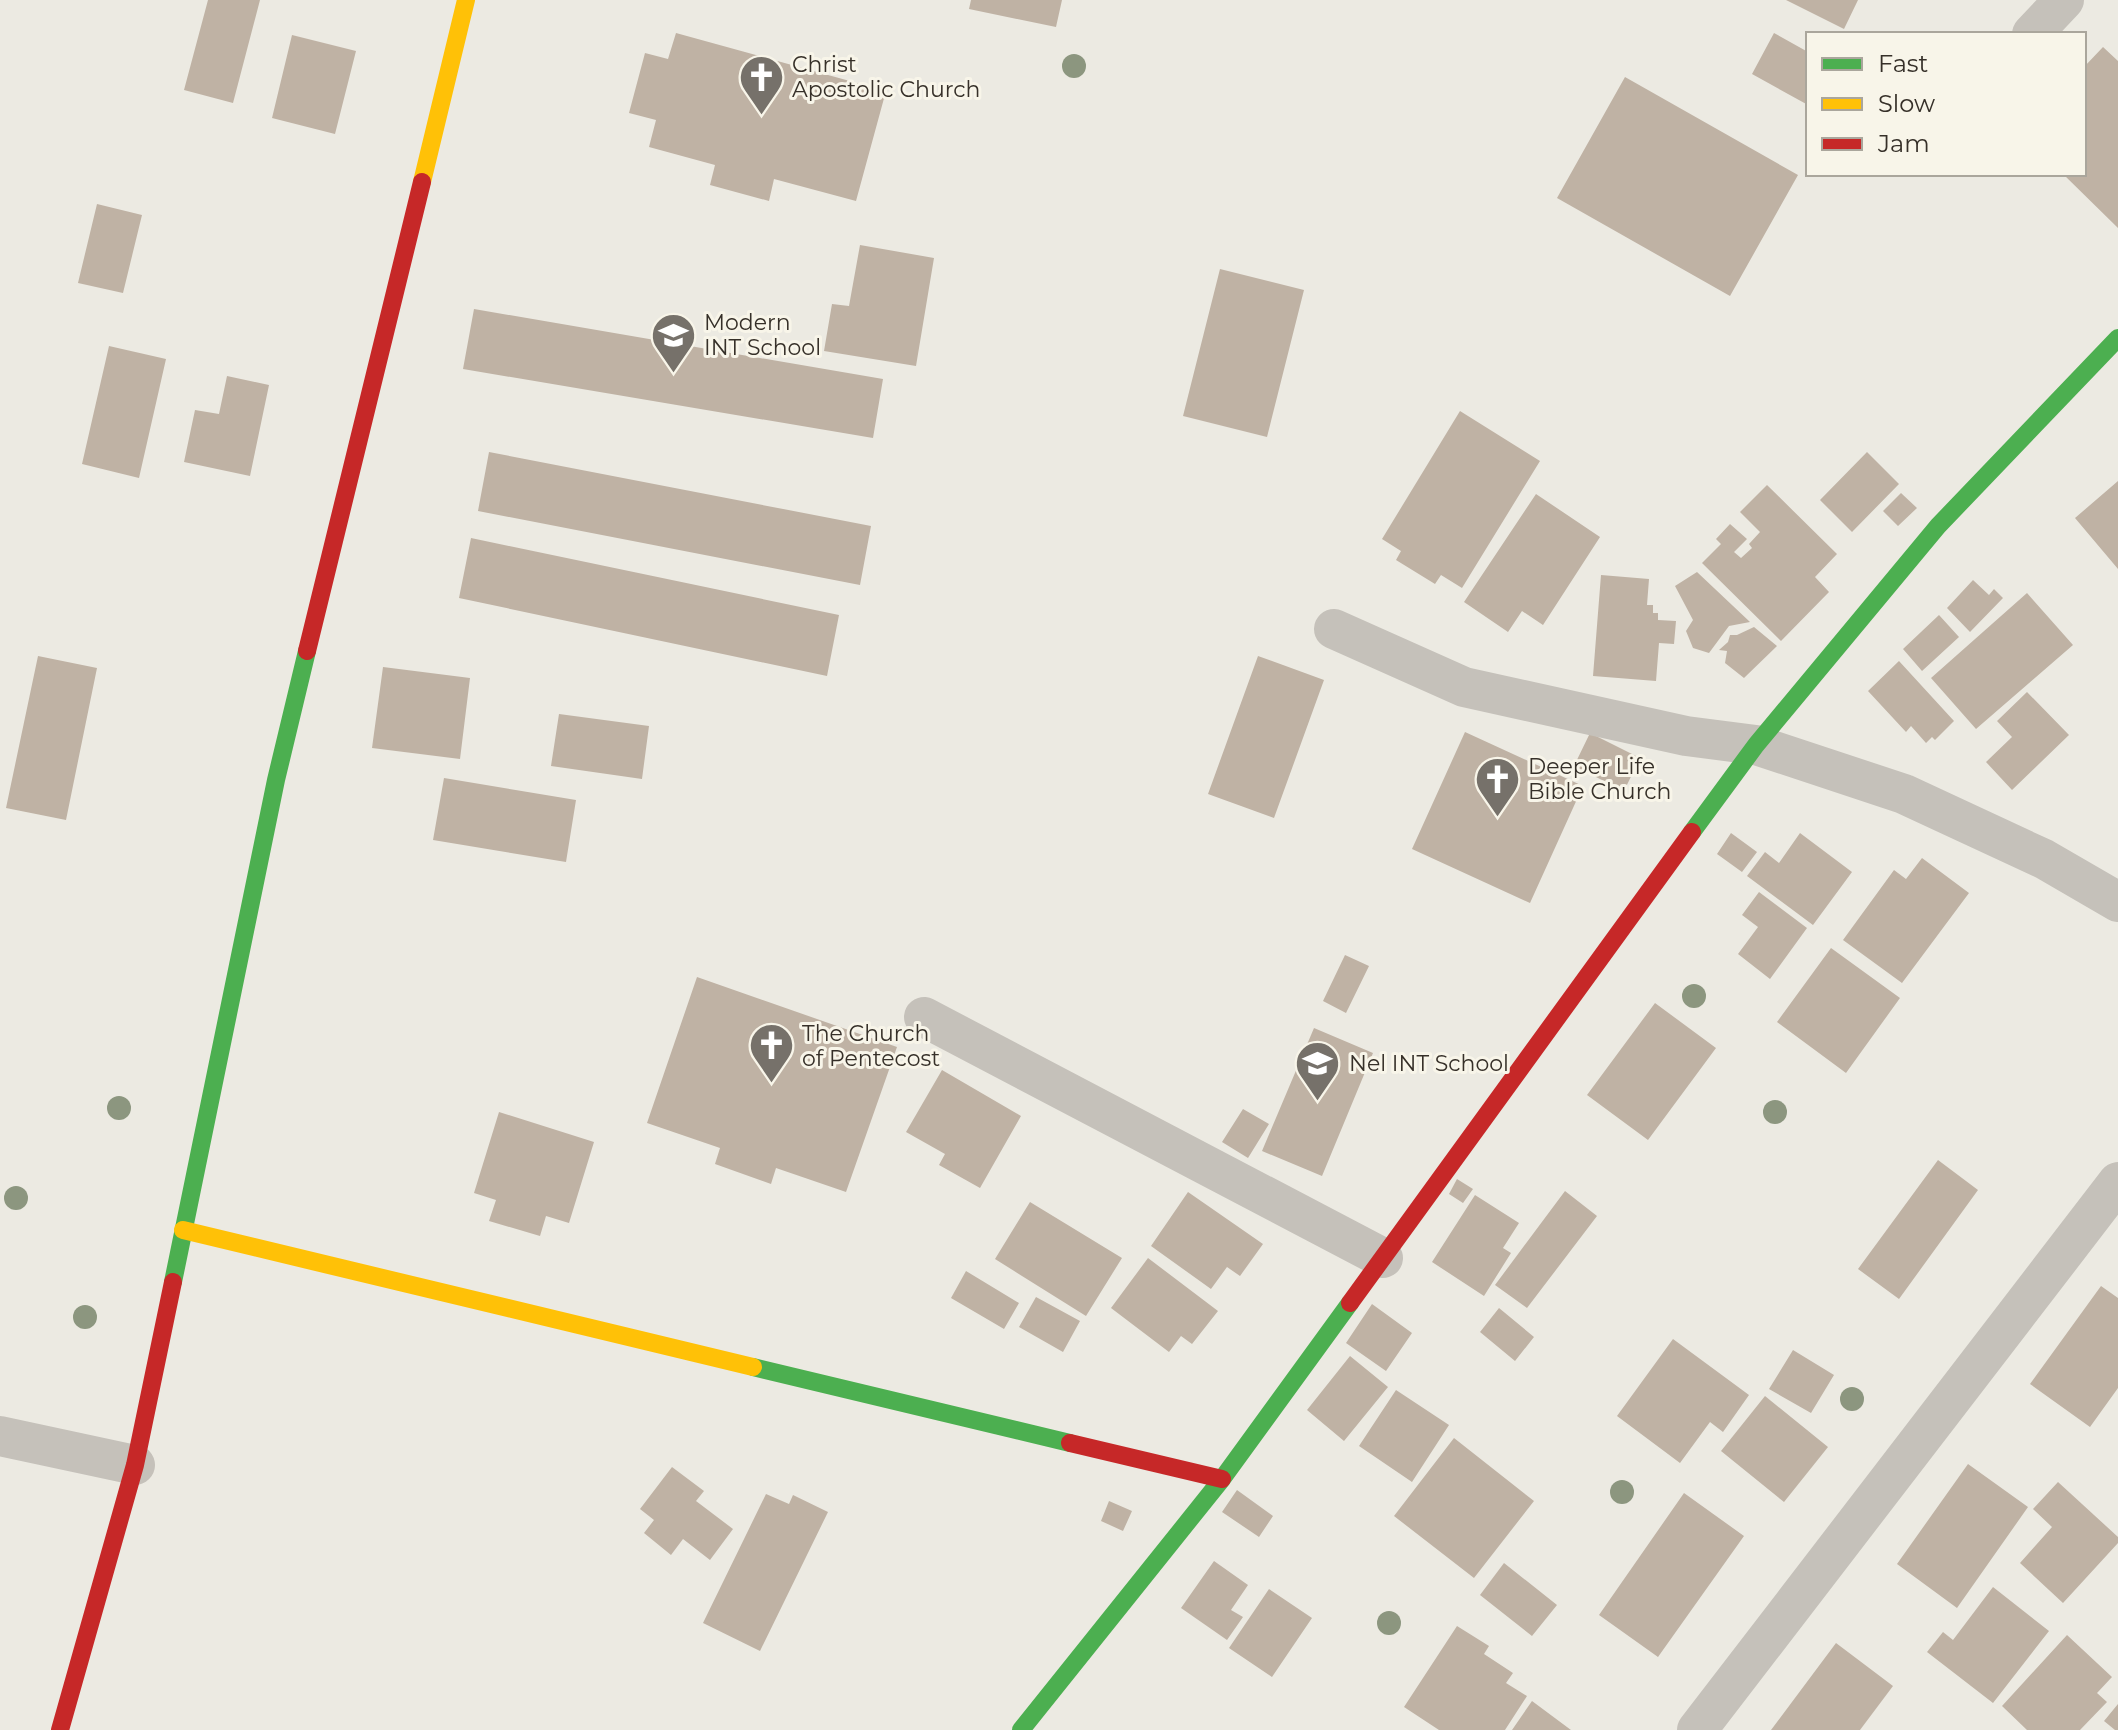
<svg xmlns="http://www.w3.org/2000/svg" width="2118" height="1730" font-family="Montserrat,sans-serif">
	<rect width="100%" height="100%" fill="#eceae2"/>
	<path fill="#bfb2a4" d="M208,0h52l-27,103 -49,-13z
		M971,0h91l-6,27 -87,-18z
		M1786,0h72l-14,29z
		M676,33l210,58 -30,110 -82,-22 -5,22 -59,-16 5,-20 -66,-18 7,-27 -27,-7 16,-60 23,6z
		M1774,33l34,19v53l-56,-31z
		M292,35l64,16 -21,83 -63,-16z
		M2103,47l15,14v167l-55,-54h21v-107z
		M1625,77l173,98 -68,121 -173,-98z
		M97,204l45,11 -19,78 -45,-10z
		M860,245l74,13 -18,108 -92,-15 8,-47 17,2z
		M1220,269l84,21 -37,147 -84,-21z
		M474,309l409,70 -10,59 -410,-69z
		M109,346l57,13 -27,119 -57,-14z
		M227,376l42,9 -19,91 -66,-14 11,-52 24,4z
		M1460,411l80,50 -78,127 -21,-13 -6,9 -39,-24 5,-9 -19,-12z
		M489,452l382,74 -11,59 -382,-74z
		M1867,452l32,32 -47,48 -32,-32z
		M2118,481v88l-43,-51z
		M1767,485l70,69 -22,23 14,15 -48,49 -79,-78 19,-19 -5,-5 14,-15 17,15 -13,13 7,6 11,-10 -3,-4 11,-12 -20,-20z
		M1901,493l16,15 -19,18 -15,-15z
		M1536,494l64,43 -57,88 -21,-14 -14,21 -44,-30z
		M471,538l368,77 -12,61 -368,-78z
		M1697,572l53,50 -21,4 -20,27 -16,-5 -7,-17 7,-11 -18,-34z
		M1601,575l48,4 -2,26h6v8h5v7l18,1 -2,23 -15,-1 -3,38 -63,-5z
		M1973,580l16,15 5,-6 9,9 -33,34 -23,-24z
		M2027,593l46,52 -97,84 -45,-51z
		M1939,615l20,22 -37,34 -19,-22z
		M1754,627l23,19 -33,32 -19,-15 2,-12 -8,-1 9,-8 2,-7h7z
		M38,656l59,12 -31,152 -60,-12z
		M1258,656l66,24 -50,138 -66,-24z
		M1899,661l55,60 -19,19 -3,-3 -6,6 -15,-17 -5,6 -38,-41z
		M383,667l87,11 -10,81 -88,-11z
		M2027,692l42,43 -57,55 -26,-28 26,-25 -15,-16z
		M559,714l90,12 -7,53 -91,-13z
		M1465,732l118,54 -53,117 -118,-54z
		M1590,733l50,25 -16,33 -50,-25z
		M444,778l132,22 -10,62 -133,-22z
		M1731,833l26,19 -15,20 -25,-18z
		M1800,833l52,39 -39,53 -66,-49 18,-24 14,11z
		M1922,858l47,35 -67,90 -59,-43 51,-70 12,9z
		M1759,892l48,36 -37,51 -32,-25 20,-27 -16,-12z
		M1831,948l69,50 -54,75 -69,-51z
		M1345,955l24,11 -23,47 -23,-12z
		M697,977l200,70 -51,145 -70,-24 -5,16 -56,-20 5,-16 -73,-25z
		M1655,1003l61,45 -68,92 -61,-45z
		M1314,1028l59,25 -51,123 -60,-25z
		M942,1070l79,46 -41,72 -41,-23 6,-11 -39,-22z
		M1243,1109l26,15 -21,34 -26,-16z
		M499,1112l95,30 -25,81 -23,-7 -6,20 -51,-15 7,-21 -22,-7z
		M1938,1160l40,30 -79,109 -41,-30z
		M1457,1179l16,10 -10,14 -14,-9z
		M1565,1191l32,25 -70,92 -32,-23z
		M1188,1192l75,52 -23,32 -13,-9 -16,22 -60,-43z
		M1475,1195l44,28 -16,25 8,5 -27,43 -52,-34z
		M1030,1202l92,56 -36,58 -91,-57z
		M1148,1258l70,53 -26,33 -11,-8 -12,16 -58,-44z
		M966,1271l53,32 -15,26 -53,-31z
		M2101,1286l17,12v90l-28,39 -60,-43z
		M1036,1297l44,24 -17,31 -44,-25z
		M1372,1304l40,29 -26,38 -40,-28z
		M1499,1308l35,29 -19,24 -35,-29z
		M1673,1339l76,56 -26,37 -13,-10 -30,41 -63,-47z
		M1793,1350l41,25 -23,38 -42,-24z
		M1350,1356l38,31 -44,54 -37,-31z
		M1396,1390l53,35 -37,57 -53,-36z
		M1765,1396l63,51 -44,55 -63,-51z
		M1454,1438l80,63 -60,77 -80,-62z
		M1968,1464l60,43 -71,101 -60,-44z
		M672,1467l32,24 -8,10 37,28 -23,31 -27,-21 -12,16 -27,-22 10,-13 -14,-11z
		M2058,1482l60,55v6l-55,60 -43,-40 32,-36 -19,-18z
		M1237,1490l36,26 -14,21 -37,-25z
		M1684,1493l60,43 -86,121 -59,-42z
		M766,1494l23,10 4,-9 35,17 -68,139 -57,-28z
		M1109,1501l23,10 -9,20 -22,-10z
		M1214,1561l34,24 -17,25 12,7 -16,23 -46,-32z
		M1504,1563l53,42 -25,31 -52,-41z
		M1993,1587l56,44 -56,72 -66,-51 16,-20 10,8z
		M1269,1589l43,29 -40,59 -43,-29z
		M1457,1626l32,20 -5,8 29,19 -7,10 21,13 -22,34h-66l-35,-23z
		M2067,1635l45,42 -15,16 10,9 -27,28h-53l-25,-24z
		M1836,1643l57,43 -33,44h-89z
		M1532,1701l39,29h-59z
		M2118,1704v26h-3l-11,-9z"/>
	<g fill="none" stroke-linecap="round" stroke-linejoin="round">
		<path stroke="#c5c1ba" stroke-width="40" d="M2032,34l32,-34
			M1334,629l130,58 222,49 70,9 148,49 140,65 74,43
			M924,1017l459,241
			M0,1436l135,29
			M1697,1730l421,-548"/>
		<path stroke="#4caf50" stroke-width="18" d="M1692,832l64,-87 182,-219 180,-188
			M173,1282l103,-502 31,-129
			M753,1367l317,76
			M1021,1730l201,-251 128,-176"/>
		<path stroke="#ffc107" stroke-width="18" d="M422,182l44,-182
			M183,1230l570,137"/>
		<path stroke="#c62828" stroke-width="18" d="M307,651l115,-469
			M1350,1303l342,-471
			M1070,1443l152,36
			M60,1730l75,-265 38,-183"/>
	</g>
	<g fill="#8c967f">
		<circle cx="1074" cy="66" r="12"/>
		<circle cx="1694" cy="996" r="12"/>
		<circle cx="119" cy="1108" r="12"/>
		<circle cx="1775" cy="1112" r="12"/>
		<circle cx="16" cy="1198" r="12"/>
		<circle cx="85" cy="1317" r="12"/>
		<circle cx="1852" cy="1399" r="12"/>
		<circle cx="1622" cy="1492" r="12"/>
		<circle cx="1389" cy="1623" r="12"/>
	</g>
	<defs>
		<symbol id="church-pin" viewBox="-11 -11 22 30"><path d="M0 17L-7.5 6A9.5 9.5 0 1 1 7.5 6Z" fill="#76716a" stroke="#f8f5e9"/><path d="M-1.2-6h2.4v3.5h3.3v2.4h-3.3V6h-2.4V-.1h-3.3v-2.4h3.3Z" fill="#fff"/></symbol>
		<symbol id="school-pin" viewBox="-11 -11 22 30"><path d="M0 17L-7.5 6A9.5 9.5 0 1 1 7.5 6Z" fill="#76716a" stroke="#f8f5e9"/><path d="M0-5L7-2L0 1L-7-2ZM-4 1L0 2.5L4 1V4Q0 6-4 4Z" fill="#fff"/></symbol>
	</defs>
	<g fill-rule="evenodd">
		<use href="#church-pin" x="736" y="52" width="51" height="69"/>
		<use href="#school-pin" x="648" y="310" width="51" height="69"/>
		<use href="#church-pin" x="1472" y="754" width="51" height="69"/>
		<use href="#church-pin" x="746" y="1020" width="51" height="69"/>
		<use href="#school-pin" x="1292" y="1038" width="51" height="69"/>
	</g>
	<g text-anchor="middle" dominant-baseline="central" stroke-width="6" stroke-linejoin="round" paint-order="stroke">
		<g font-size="22" fill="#363029" stroke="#f8f5e9" text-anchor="start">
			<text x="792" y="64">Christ<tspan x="792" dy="25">Apostolic Church</tspan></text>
			<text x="704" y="322">Modern<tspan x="704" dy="25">INT School</tspan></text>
			<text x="1528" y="766">Deeper Life<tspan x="1528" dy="25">Bible Church</tspan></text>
			<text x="802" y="1033">The Church<tspan x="802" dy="25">of Pentecost</tspan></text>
			<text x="1349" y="1063">Nel INT School</text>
		</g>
	</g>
	<rect x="1806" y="32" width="280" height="144" fill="#f8f5e9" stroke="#aaa69c" stroke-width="2"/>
	<rect x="1822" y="58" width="40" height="12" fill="#4caf50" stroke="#aaa69c" stroke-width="2"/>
	<text x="1878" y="72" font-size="24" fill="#363029">Fast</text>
	<rect x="1822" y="98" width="40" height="12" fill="#ffc107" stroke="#aaa69c" stroke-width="2"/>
	<text x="1878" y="112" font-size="24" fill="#363029">Slow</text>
	<rect x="1822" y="138" width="40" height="12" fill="#c62828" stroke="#aaa69c" stroke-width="2"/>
	<text x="1878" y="152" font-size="24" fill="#363029">Jam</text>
</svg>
